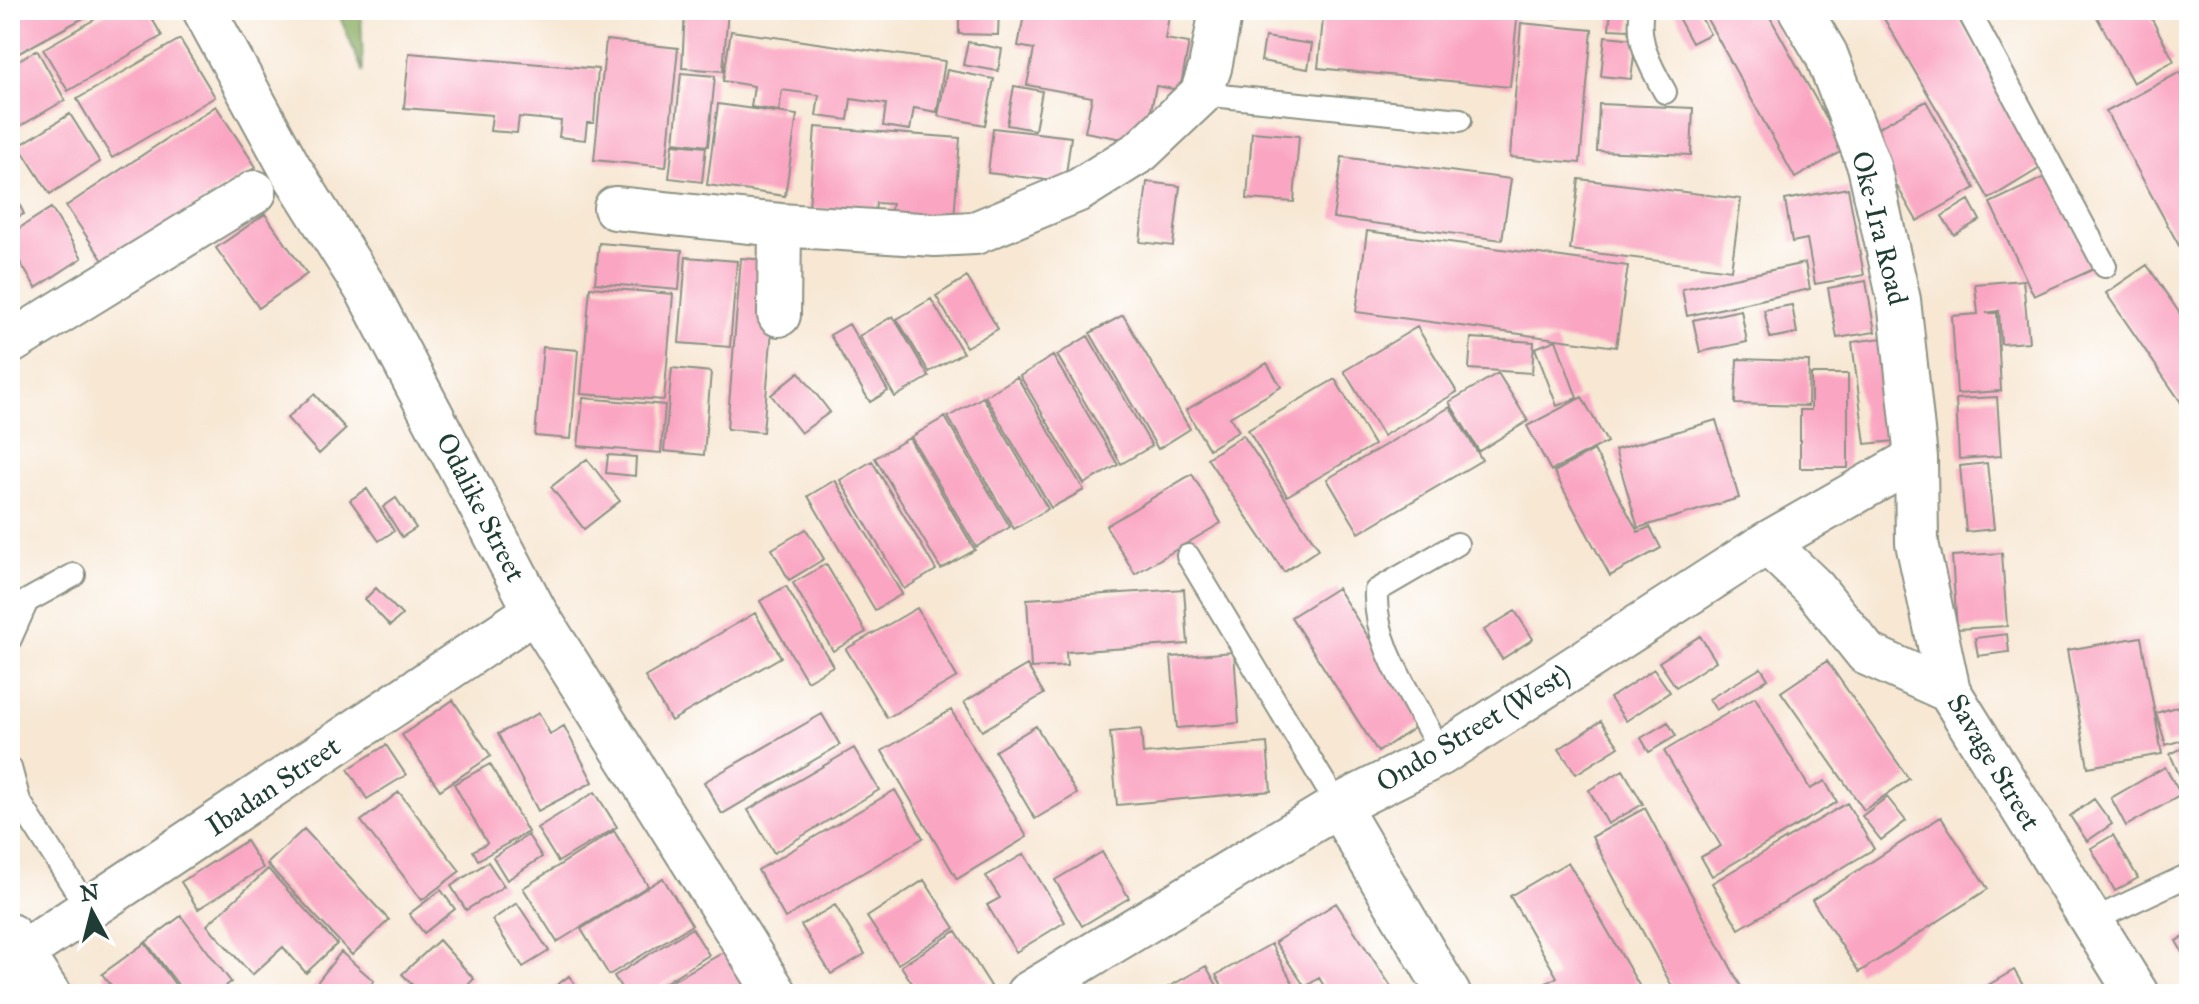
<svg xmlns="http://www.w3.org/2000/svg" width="2199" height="1004" font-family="'IM FELL Great Primer',serif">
	<rect width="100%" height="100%" fill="#fff"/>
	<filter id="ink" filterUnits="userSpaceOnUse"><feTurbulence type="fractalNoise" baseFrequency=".0125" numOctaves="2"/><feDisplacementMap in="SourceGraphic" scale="16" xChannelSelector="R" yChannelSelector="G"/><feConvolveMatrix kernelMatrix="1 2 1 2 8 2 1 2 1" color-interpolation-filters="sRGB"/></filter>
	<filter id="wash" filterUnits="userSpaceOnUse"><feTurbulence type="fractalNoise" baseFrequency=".006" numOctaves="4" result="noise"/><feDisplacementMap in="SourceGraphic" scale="32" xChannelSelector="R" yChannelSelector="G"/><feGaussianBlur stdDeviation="1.8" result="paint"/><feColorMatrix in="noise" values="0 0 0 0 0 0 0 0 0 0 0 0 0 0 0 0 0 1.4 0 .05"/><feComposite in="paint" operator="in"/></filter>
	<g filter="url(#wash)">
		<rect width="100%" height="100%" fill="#f7e7d3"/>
		<path fill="#88ab60" stroke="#54744a" stroke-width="2" d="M337,10h24l2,62z"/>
		<g id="blocks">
			<path fill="#faa6c2" d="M10,10h88l-88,48z
				M111,10h36l15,26 -94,55 -25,-42z
				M685,10h43l-5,61 -41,-3z
				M959,10h40l-1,25 -39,-1z
				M1025,10h145l-5,29 24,4 -9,47 -24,-4 -12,57 -59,-11 7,-35 -65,-12 7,-36 -16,-3z
				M1324,10h194l-8,77 -192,-19z
				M1547,10h60v4l-59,4z
				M1611,10h21l-2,20 -21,-1z
				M1684,10h13l13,24 -18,9 -16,-29z
				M1702,10h64l78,140 -49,28z
				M1879,10h75l88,157 -53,32z
				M2093,10h54l27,51 -41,22z
				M1521,23l71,7 -12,133 -70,-6z
				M731,31l214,30 -8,51 -23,-4 -4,22 -27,-4 3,-22 -35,-5 -3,21 -32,-4 3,-21 -37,-5 -3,21 -28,-4 3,-21 -31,-5z
				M1605,36l31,3 -5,40 -30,-3z
				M1265,37l47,7 -4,25 -47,-8z
				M180,39l35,58 -103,61 -35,-59z
				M606,40l72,8 -12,119 -72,-7z
				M968,42l34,7 -4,22 -35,-6z
				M37,50l28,50 -55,32v-67z
				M409,53l189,16 -4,54h-7l-2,17 -26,-3 2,-16 -42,-4 -2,16 -27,-2 2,-16 -88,-7z
				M947,70l47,9 -9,46 -47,-9z
				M2180,72l9,17v175l-83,-152z
				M681,73l34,3 -7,70 -34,-4z
				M1014,86l28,5 -7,39 -28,-5z
				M1926,101l49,87 -58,33 -50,-87z
				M718,104l79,11 -12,81 -78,-11z
				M1599,104l94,4 -2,47 -94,-4z
				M216,106l40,61 -150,98 -40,-59z
				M70,114l30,48 -50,32 -31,-48z
				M815,127l145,11 -6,81 -64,-4 2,-11 -16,-1 -1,10 -66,-5z
				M993,128l78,9 -6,45 -77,-9z
				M1252,132l47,4 -5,66 -47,-3z
				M673,144l33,3 -4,35 -33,-4z
				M1342,157l169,22 -9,61 -169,-22z
				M2049,175l45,94 -60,27 -44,-93z
				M1579,179l162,20 -10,71 -161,-20z
				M1147,182l33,4 -7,60 -33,-4z
				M10,185l14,29 -14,7z
				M1848,188l16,87 -49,9 -8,-45 -15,3 -7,-42z
				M1969,200l11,20 -26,15 -12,-19z
				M51,208l31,50 -46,30 -26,-42v-12z
				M265,214l42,60 -48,34 -43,-60z
				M1367,231l261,35 -12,81 -260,-35z
				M599,243l83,7 -3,40 -84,-7z
				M686,257l51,4 -7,86 -51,-4z
				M741,258l37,3 -15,171 -36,-3z
				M1805,263l5,26 -123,27 -5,-27z
				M2147,265l42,62v87l-83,-121z
				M967,277l31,52 -32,18 -30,-51z
				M2023,280l6,62 -28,2 -2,-33 -13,2h11l4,78 -44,3 -5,-78 26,-2 -3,-30z
				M1866,281l9,51 -38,6 -9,-50z
				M590,287l83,7 -9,106 -83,-6z
				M931,299l32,54 -34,19 -32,-53z
				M1792,305l5,28 -27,5 -6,-28z
				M1741,310l6,32 -47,10 -7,-32z
				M1123,315l67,114 -32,20 -68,-116z
				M893,316l36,61 -34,20 -36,-61z
				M849,324l39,67 -18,11 -40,-67z
				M1417,327l40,65 -74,44 -39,-65z
				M1088,336l64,110 -31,18 -64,-109z
				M1471,338l63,4 -2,31 -63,-4z
				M1882,338l13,103 -30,3 -13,-102z
				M1556,340l21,58 -20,8 -22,-58z
				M543,347l35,3 -7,89 -36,-3z
				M1053,356l65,109 -34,19 -64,-108z
				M1737,359l72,2 -1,45 -73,-2z
				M1267,363l14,24 -51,30 9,14 -30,18 -23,-39z
				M672,368l39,4 -7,83 -40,-4z
				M799,372l31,40 -29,21 -30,-38z
				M1498,373l30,48 -49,30 -30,-49z
				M1811,374h37v94h-48v-58h11z
				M1017,377l67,113 -33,18 -66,-112z
				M1335,379l39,66 -87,51 -39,-66z
				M314,394l32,35 -27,25 -32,-36z
				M983,397l65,112 -34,20 -66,-112z
				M1582,397l25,45 -56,29 -24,-45z
				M1997,397l4,59 -42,3 -3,-60z
				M583,398l82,7 -4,48 -83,-7z
				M1450,407l32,53 -123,73 -32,-54z
				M945,417l65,110 -34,20 -65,-110z
				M1716,420l23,78 -101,30 -23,-78z
				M1243,435l76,114 -35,23 -77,-114z
				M909,438l66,112 -34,19 -66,-111z
				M1594,450l44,82 12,-5 11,21 -51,28 -56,-104z
				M608,455l28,2 -1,19 -29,-3z
				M587,459l33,42 -36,28 -33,-42z
				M872,461l64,109 -32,19 -64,-109z
				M1987,463l7,66 -28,3 -6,-66z
				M1192,474l29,49 -86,51 -29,-48z
				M835,480l67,114 -27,16 -67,-114z
				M367,489l27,42 -15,10 -29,-41z
				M396,498l20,30 -14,9 -19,-30z
				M806,529l18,30 -35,21 -17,-31z
				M2002,553l5,73 -50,3 -5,-73z
				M826,564l40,68 -33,19 -40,-68z
				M786,586l47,80 -26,15 -47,-80z
				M376,588l26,27 -12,11 -25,-27z
				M1337,588l86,134 -45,30 -87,-135z
				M1184,589l4,55 -122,8 1,14 -36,2 -4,-69z
				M917,608l40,69 -70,41 -41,-69z
				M1515,611l18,28 -31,20 -18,-29z
				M755,613l26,44 -110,64 -26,-44z
				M2007,634l2,18 -31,4 -3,-18z
				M1700,636l16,25 -40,26 -17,-25z
				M2141,637l21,117 -74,13 -21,-117z
				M1234,652l5,71 -62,5 -6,-71z
				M1827,661l82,118 -45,31 -83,-118z
				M1027,665l17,29 -62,37 -18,-29z
				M1761,668l7,11 -52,31 -7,-11z
				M1654,669l16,23 -44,29 -16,-23z
				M1755,697l55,92 15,-8 12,21 -125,74 -11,-19 20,-11 -57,-95z
				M453,700l38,56 -51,34 -38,-55z
				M2189,703v35l-23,7 -10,-32z
				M951,710l76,127 -70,42 -75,-128z
				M539,713l11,21 14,-8 29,56 -55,29 -40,-77z
				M822,714l18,31 -118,69 -18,-32z
				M1601,721l18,26 -43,27 -17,-25z
				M1668,722l8,14 -27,16 -8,-14z
				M1036,726l41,68 -42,25 -40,-68z
				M1141,729l2,25 124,-11 4,48 -154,14 -7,-73z
				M386,745l20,30 -39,24 -19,-30z
				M2189,745v52l-19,-43z
				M854,748l25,42 -105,63 -26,-43z
				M490,764l38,68 -50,28 -5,-9 14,-8 -33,-59z
				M2165,767l16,28 -55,31 -15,-28z
				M1623,770l20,34 -35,20 -19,-34z
				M895,790l28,48 -138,80 -27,-48z
				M399,792l61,79 -38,29 -61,-79z
				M595,792l22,35 -59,35 -21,-34z
				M1887,797l19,24 -25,19 -19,-24z
				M2094,799l18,25 -25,17 -17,-25z
				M1847,803l27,46 -135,80 -27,-46z
				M1645,808l100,186h-69l-84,-157z
				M1941,817l47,72 -129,83 -47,-72z
				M304,829l85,91 -37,35 -85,-91z
				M614,831l34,55 -91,56 -34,-54z
				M528,835l14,22 -35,23 -14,-23z
				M2113,835l25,43 -23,13 -24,-43z
				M246,841l17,27 -65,41 -17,-27z
				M1102,852l27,46 -47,28 -27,-46z
				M1024,854l41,68 -49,30 -29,-47 13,-7 -14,-22z
				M488,862l16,24 -38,24 -15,-24z
				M1568,862l76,132h-101l-4,-7 18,-10 -47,-81z
				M268,869l69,75 -31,29 -23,-26 -31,28 -45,-50z
				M663,878l29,47 -83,50 -28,-46z
				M924,880l31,48 -57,36 -31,-47z
				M441,890l14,19 -31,24 -15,-19z
				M517,903l32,48 -26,16 -31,-47z
				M1336,903l60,91h-67l-10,-16 -14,9 -30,-45z
				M835,905l30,49 -34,20 -30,-49z
				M181,916l50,66 -16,12h-30l-39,-52z
				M692,928l17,27 -62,39h-22l-11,-18z
				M956,931l35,55 -12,8h-60l-18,-28z
				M2189,934v30l-13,-23z
				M439,940l35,39 -16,15h-37l-19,-20z
				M145,943l37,51h-75l7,-5 -12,-15z
				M1271,944l28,50h-72l-11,-19z
				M726,951l23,43h-100z
				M341,952l33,29 -12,13h-54z
				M1206,966l16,28h-66z
				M2014,970l14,24h-55z
				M569,976l13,18h-37z"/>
		</g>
	</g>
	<g filter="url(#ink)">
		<use href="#blocks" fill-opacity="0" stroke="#8b9284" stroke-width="2"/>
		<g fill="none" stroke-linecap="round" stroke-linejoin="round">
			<defs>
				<path id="service" d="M1642,10c-6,30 8,56 23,82
					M1968,10l137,256
					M1201,94l259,26
					M1188,556l150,250
					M10,639l17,-38 47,-26
					M1441,754c-24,-52 -68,-106 -65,-163l81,-47
					M10,768l9,33 69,108
					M2091,921l98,-46"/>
				<path id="minor" d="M204,10l86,158 77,123 168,320 241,383
					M1800,10l26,44 43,112 30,134 17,158 1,85 32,148 188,303
					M615,208l165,17
					M779,315l1,-90 155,10 40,-2 104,-43 62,-39 60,-57 9,-26 11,-58
					M10,343l245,-151
					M1767,543l47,45 53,66 82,37
					M1338,806l111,188
					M10,935l39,59
					M10,961l525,-350
					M1027,994l311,-188 103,-52 326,-211 149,-85"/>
			</defs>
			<use href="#service" stroke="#8b9284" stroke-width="26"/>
			<use href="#minor" stroke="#8b9284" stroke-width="46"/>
			<use href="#service" stroke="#fff" stroke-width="22"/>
			<use href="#minor" stroke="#fff" stroke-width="42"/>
		</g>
	</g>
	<g text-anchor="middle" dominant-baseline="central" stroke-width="6" stroke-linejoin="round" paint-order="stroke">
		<g font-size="28" fill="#1f3d34" stroke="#fff">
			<text transform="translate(1880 228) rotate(76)">Oke-Ira Road</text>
			<text transform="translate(481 507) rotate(63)">Odalike Street</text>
			<text transform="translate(1473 728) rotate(-31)">Ondo Street (West)</text>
			<text transform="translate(1994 762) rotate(59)">Savage Street</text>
			<text transform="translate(273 786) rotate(-34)">Ibadan Street</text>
		</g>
	</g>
	<rect width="2199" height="1004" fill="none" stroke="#fff" stroke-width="40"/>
	<g transform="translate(92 912) rotate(353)" stroke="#ffffff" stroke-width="6" paint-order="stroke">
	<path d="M0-6L14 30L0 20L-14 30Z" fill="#1f3d34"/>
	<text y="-12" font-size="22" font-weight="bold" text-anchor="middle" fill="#1f3d34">N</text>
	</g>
</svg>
